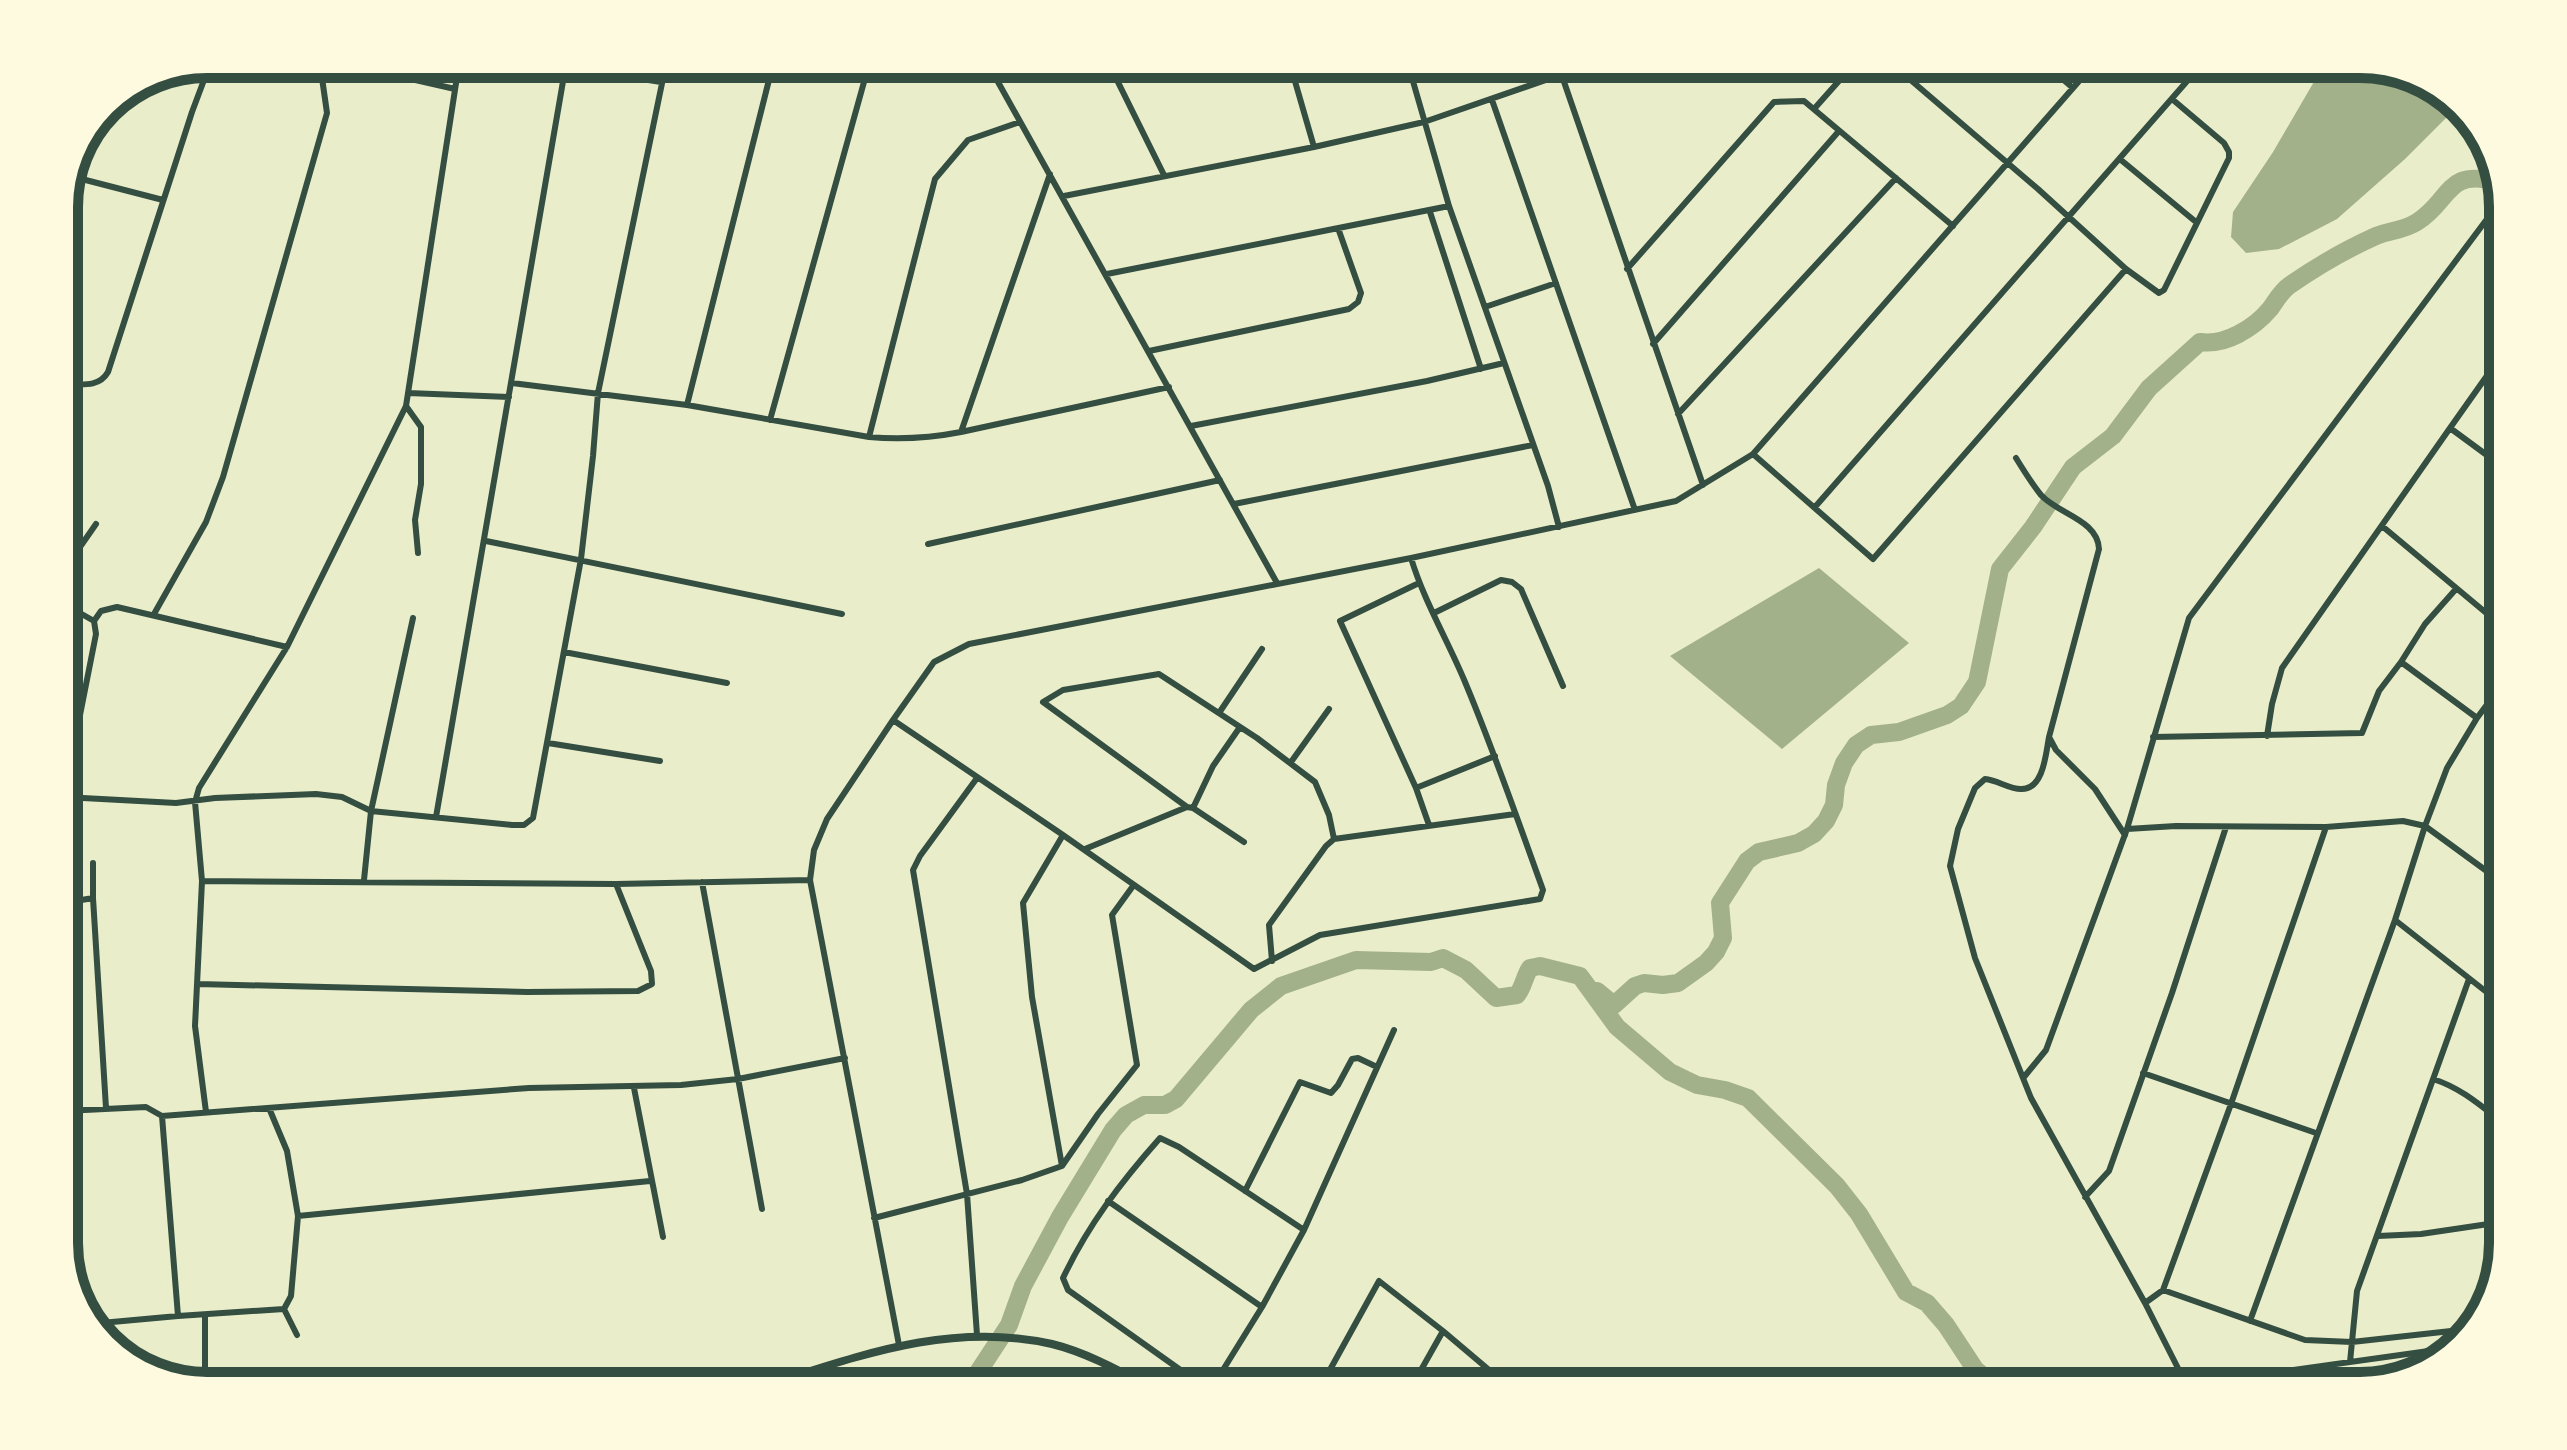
<svg xmlns="http://www.w3.org/2000/svg" width="2567" height="1450" font-family="'Archivo Narrow',sans-serif">
	<rect width="100%" height="100%" fill="#e9edc9"/>
	<path fill="#a3b18a" d="M2319,64h41l71,19 26,24 -52,52 -68,60 -58,30 -33,4 -15,-16 2,-25 40,-60 42,-72z
		M1819,568l90,75 -127,106 -112,-93z"/>
	<g fill="none" stroke-linecap="round" stroke-linejoin="round">
		<path stroke="#a3b18a" stroke-width="18" d="M1597,991l17,14 21,-19 9,-3 19,2 15,-2 28,-20 10,-11 7,-14 -3,-35 27,-42 12,-9 39,-9 16,-9 12,-13 8,-16 2,-20 8,-22 12,-18 15,-10 28,-3 48,-17 14,-9 16,-24 23,-113 33,-42 40,-60 40,-31 36,-48 51,-46c25,4 54,-14 70,-33 6,-8 11,-18 20,-24 26,-18 57,-36 86,-49 14,-6 27,-5 41,-14 35,-22 28,-54 80,-40
			M969,1386l40,-61 14,-39 37,-69 53,-87 13,-15 18,-10h21l11,-6 75,-89 30,-24 75,-26 75,2 12,-4 23,12 30,28 21,-3c7,-9 7,-18 13,-27l10,-2 40,10 37,51 53,45 27,13 28,5 23,8 89,88 22,28 47,78 21,11 19,22 29,44 20,17"/>
		<path stroke="#344e41" stroke-width="6" d="M345,64l110,25
			M548,64l113,18
			M988,64l289,519
			M1109,64l55,111
			M1290,64l24,83
			M1408,64l41,142 99,280 11,41
			M1892,64l146,125 88,80 33,24 5,-3 65,-132v-6l-5,-9 -52,-44
			M2045,64l28,24
			M1562,76l141,409
			M1116,78l51,-14
			M1492,100l143,410
			M1814,109l40,-45
			M2121,160l75,62
			M1050,174l-89,258 208,-45
			M74,177l89,23
			M1064,196l250,-49 110,-25 168,-58
			M1430,212l51,157
			M1627,269l147,-167 30,-1 149,125
			M1107,274l342,-68
			M1485,307l71,-24
			M1653,344l186,-213
			M1149,351l200,-42 9,-7 3,-9 -23,-65
			M2503,353l-53,75 53,39
			M512,383l175,22 182,32c32,3 61,1 92,-5
			M64,384c17,0 35,4 44,-12l84,-260 18,-48
			M408,393l101,4
			M687,405l86,-341
			M406,406l15,21v57l-6,36 3,33
			M1678,414l218,-236
			M770,420l99,-356
			M1191,426l236,-45 77,-18
			M869,437l66,-258 33,-39 52,-18
			M1753,454l120,105 253,-290
			M2016,458c8,13 16,26 25,37 17,19 57,25 58,54l-50,188 7,13 39,39 30,46
			M1234,504l299,-59
			M1815,507l387,-443
			M2382,526l121,101
			M486,541l356,73
			M928,544l292,-64
			M64,570l32,-46
			M1419,583l-79,38 76,167 13,37
			M64,604l30,17 2,13 -32,162
			M1434,613l67,-33 11,2 9,7 42,97
			M154,614l52,-92 17,-45 104,-364 -7,-49
			M94,621l7,-10 16,-4 170,40
			M564,652l163,31
			M2401,662l76,56
			M1219,713l43,-64
			M893,720l170,115 191,134 66,-34 220,-36 3,-9c-25,-69 -49,-139 -78,-208 -17,-41 -41,-81 -54,-124
			M2267,736l5,-32 10,-36 168,-240
			M2049,737c-3,15 -5,53 -28,52 -12,0 -24,-9 -36,-10l-10,9 -17,41 -8,37 25,92 56,140 114,205 42,83
			M2153,737l209,-4 17,-42 22,-29 24,-38 31,-35
			M548,743l112,18
			M1291,762l38,-53
			M1416,788l79,-32
			M64,797l112,6 39,-5 101,-4 26,3 29,14 141,14h12l9,-7 48,-259 12,-103 5,-63 68,-329
			M1187,807l-144,-105 20,-12 96,-16 98,64 58,44 14,33 5,24
			M1193,808l20,-42 27,-39
			M436,817l130,-753
			M2127,829l49,-3 150,1 77,-6 22,5 78,57
			M1085,849l102,-42 6,1 51,34
			M93,863v35
			M364,880l7,-69 42,-193
			M202,881l414,3 194,-4
			M702,882l60,327
			M64,903l29,-5 13,210
			M2395,920l108,85
			M1272,961l-3,-36 57,-79 8,-7 181,-25
			M198,984l329,8 111,-1 14,-7 -1,-13 -35,-87
			M2143,1073l173,60
			M2024,1077l22,-27 81,-221 62,-211 298,-399
			M2433,1079c28,9 47,26 70,44
			M634,1088l29,149
			M269,1108l18,43 11,65 -7,80 -7,13 13,26
			M64,1111l82,-4 16,9 16,200 -88,8
			M206,1112l-11,-86 7,-145 -7,-79 4,-14 88,-141 119,-241 53,-342
			M162,1116l367,-28 152,-3 57,-6 107,-21
			M1062,1166l-30,-169 -9,-94 40,-68
			M1245,1191l55,-109 31,11 7,-8 14,-26 6,-1 19,9
			M2085,1197l24,-26 63,-178 54,-166
			M1108,1201l154,106
			M298,1216l352,-35
			M874,1218l148,-38 40,-14 36,-52 39,-49 -25,-150 21,-29
			M2378,1236l43,-2 81,-12 1,-2
			M2163,1290l142,50 47,2 117,-13
			M2145,1303l18,-13 68,-186 95,-277
			M178,1316l106,-7
			M205,1316v69
			M2250,1321l145,-401 30,-94 22,-58 30,-50 26,-35
			M1443,1331l65,55
			M977,1335l-10,-141 -54,-324 7,-14 57,-78
			M899,1345l-89,-465 4,-30 13,-31 66,-99 41,-58 35,-18 442,-86 265,-57 77,-47 341,-390
			M2350,1362l7,-71 112,-312
			M1417,1378l10,8
			M2187,1385l263,-37
			M1203,1386l-135,-96 -5,-12c25,-53 58,-96 97,-140l19,9 125,83
			M1213,1386l49,-79 42,-77 90,-200
			M1321,1386l58,-105 64,50 -31,55"/>
		<path stroke="#344e41" stroke-width="8" d="M763,1386c96,-30 187,-65 289,-42 33,8 66,26 96,42"/>
	</g>
	<path d="M0 0H2567V1450H0ZM207 78H2360A129 129 0 0 1 2489 207V1243A129 129 0 0 1 2360 1372H207A129 129 0 0 1 78 1243V207A129 129 0 0 1 207 78Z" fill="#fefae0" fill-rule="evenodd"/>
	<path fill="none" stroke="#344e41" stroke-width="10" d="M207 78H2360A129 129 0 0 1 2489 207V1243A129 129 0 0 1 2360 1372H207A129 129 0 0 1 78 1243V207A129 129 0 0 1 207 78Z"/>
</svg>
